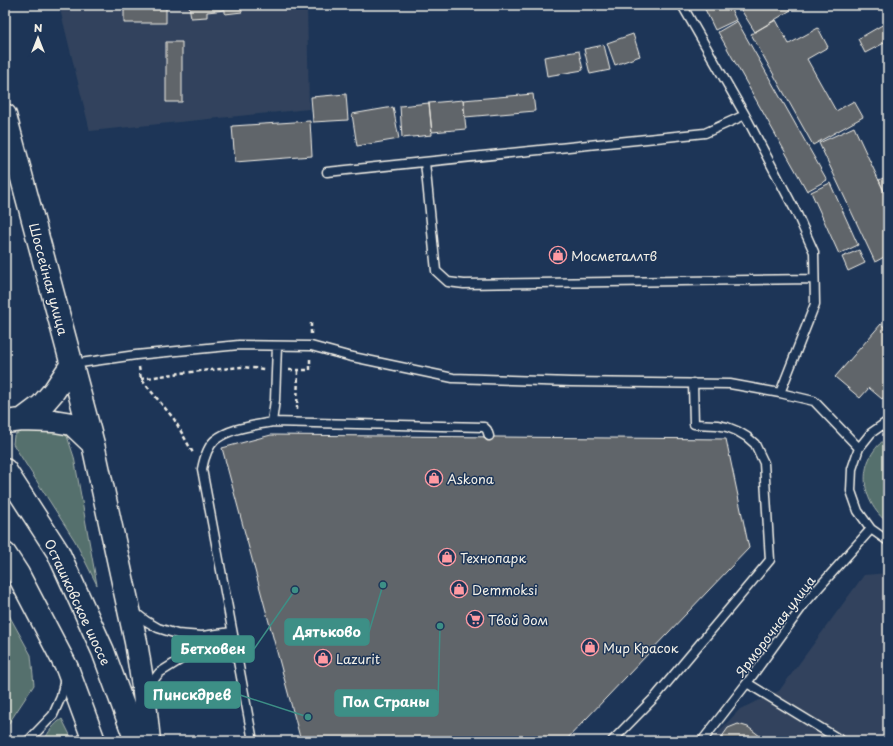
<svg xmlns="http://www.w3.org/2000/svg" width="893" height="746" font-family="'Playpen Sans',sans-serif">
	<rect width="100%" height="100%" fill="#1d3557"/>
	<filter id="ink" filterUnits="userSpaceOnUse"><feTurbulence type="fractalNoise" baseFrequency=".025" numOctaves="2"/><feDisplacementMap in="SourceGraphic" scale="8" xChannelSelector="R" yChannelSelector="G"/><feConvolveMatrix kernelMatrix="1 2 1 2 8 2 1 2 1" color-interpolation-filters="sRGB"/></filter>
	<g filter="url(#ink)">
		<path fill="#31435d" d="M59,5h248l2,104 -219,22z
			M888,573v168h-178l30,-32 39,-18 85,-116z"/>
		<path fill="#556f6d" stroke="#a4b0aa" d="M52,428l15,8 7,21 23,128 -22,-44 -62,-97 1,-8 6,-5z
			M888,437v86c-29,-23 -32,-64 0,-86z
			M5,608l26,47 3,30 -29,44z
			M62,719l11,22h-29c4,-9 10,-17 18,-22z"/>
		<path fill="#60656b" stroke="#f4f1e8" d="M124,5h42v18h-42z
			M189,5h52l1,7 -17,2v-4l-18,2v5l-16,1z
			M703,5h26l7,15 -21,10z
			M738,5h61l-44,27z
			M776,20l13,24 29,-16 10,19 -21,12 29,52 18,-10 9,16 -50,28 -62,-111z
			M737,21l90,159 -20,11 -89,-159z
			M884,24l4,7v10l-23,12 -7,-14z
			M633,34l7,22 -25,9 -8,-22z
			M166,42h16v60h-16z
			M604,45l6,25 -20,4 -6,-25z
			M579,51l4,19 -36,6 -3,-19z
			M346,94l2,26 -35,2 -2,-25z
			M533,94l2,17 -70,6 -2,-17z
			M463,100l3,29 -34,3 -3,-29z
			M429,103l3,32 -30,3 -2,-32z
			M393,107l6,32 -42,7 -5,-32z
			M310,121l2,35 -77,6 -3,-36z
			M854,127l34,73v60l-4,-3 -9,5 -56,-119z
			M888,176v24l-9,-20z
			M830,183l28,62 -19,9 -28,-62z
			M859,250l6,13 -17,8 -6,-14z
			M881,324l7,6v63l-6,6 -13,-11 -9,10 -25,-21z
			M271,435l455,4 23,109 -184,193h-264l-79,-293z
			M738,724l10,3 12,9 -3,5h-38l9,-13z"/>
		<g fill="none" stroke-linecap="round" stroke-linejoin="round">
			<defs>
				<path id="lane" d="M745,115l52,99 17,38 1,52 -35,89
					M425,162l11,109 12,11 16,2 350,-5
					M327,172l378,-39 40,-18 -63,-110
					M73,364l63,-9 103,-10 72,1 37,10 105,22 118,4 159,2 50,9 34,8 45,47
					M888,421l-17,12 -12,15 -7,21 -1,22 7,20 13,18 17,12
					M272,422l212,5 3,3 2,6
					M133,611l13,10 12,7 19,6 25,2 30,-4
					M747,683l95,58
					M147,689l12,-16 24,-15 24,-9 27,-6
					M28,741l25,-26 8,-18 4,-19
					M253,741l-51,-272c2,-10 5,-22 13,-29 15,-12 38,-14 57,-18l3,-22 2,-54
					M612,741l44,-45 114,-136 -6,-97 -9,-19 -8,-7 -10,-6 -10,-4 -10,-2 -23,-1 -1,-41
					M702,741l45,-58 58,-80 66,-74"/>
				<path id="secondary" d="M5,115l88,329 43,198 8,51 5,48
					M22,420l20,-15 12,-14 18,-27
					M5,422l17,-2 32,1 18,3 21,20
					M5,470l53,82 45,99 33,90
					M5,554l13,20 49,94 27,73"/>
			</defs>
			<use href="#lane" stroke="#f4f1e8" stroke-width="11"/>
			<use href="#secondary" stroke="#f4f1e8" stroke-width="25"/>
			<path stroke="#f4f1e8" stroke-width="2.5" stroke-dasharray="4 3" stroke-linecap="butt" d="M311,334v-11
				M139,367l2,12 33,40 19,34
				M289,370h21v-11
				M141,379l40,-6 60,-6 23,2
				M297,410l1,-40"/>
			<use href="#lane" stroke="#1d3557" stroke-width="8"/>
			<use href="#secondary" stroke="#1d3557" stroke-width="22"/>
		</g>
	</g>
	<defs>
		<symbol id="shop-ring" viewBox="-11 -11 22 22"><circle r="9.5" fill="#1d3557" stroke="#ff9aa2" stroke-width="1.5"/><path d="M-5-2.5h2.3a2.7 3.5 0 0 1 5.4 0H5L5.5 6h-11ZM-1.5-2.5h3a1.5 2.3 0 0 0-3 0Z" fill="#ff9aa2"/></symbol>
		<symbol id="supermarket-ring" viewBox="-11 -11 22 22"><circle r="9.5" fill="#1d3557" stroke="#ff9aa2" stroke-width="1.5"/><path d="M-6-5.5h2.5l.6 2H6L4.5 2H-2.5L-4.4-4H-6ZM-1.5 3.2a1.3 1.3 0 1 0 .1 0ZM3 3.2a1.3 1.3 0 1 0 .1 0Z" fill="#ff9aa2"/></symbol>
	</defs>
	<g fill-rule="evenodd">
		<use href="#shop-ring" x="548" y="245" width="20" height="20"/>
		<use href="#shop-ring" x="424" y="468" width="20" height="20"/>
		<use href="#shop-ring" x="437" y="547" width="20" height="20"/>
		<use href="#shop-ring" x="449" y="579" width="20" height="20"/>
		<use href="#supermarket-ring" x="465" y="609" width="20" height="20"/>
		<use href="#shop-ring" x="580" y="637" width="20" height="20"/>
		<use href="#shop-ring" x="313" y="648" width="20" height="20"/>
	</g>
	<g text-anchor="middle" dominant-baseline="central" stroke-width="3" stroke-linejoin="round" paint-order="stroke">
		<g font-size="13" fill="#f4f1e8" stroke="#1d3557" text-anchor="start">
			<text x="571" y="255">Мосметаллтв</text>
			<text x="447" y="478">Askona</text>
			<text x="460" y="557">Технопарк</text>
			<text x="472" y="589">Demmoksi</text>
			<text x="488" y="619">Твой дом</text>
			<text x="603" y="647">Мир Красок</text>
			<text x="336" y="658">Lazurit</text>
		</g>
		<g font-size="13" fill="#f4f1e8" stroke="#1d3557">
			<text transform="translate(49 279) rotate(75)">Шоссейная улица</text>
			<text transform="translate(78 602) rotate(65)">Осташковское шоссе</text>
			<text transform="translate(775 626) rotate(-53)">Ярморочная улица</text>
		</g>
	</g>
	<path fill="none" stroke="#3d8f86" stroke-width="1.5" d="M383 585L369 632M295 590L254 649M308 717L240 695M440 626L438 703"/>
	<g fill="#3d8f86" stroke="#1d3557" stroke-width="1.5">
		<circle cx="383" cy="585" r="4"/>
		<circle cx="295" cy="590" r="4"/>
		<circle cx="308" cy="717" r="4"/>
		<circle cx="440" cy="626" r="4"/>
	</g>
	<g fill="#3d8f86" stroke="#3d8f86" stroke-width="1.5">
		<rect x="285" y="619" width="84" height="26" rx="4"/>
		<rect x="172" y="636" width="82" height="26" rx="4"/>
		<rect x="145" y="682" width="95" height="26" rx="4"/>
		<rect x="335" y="690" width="103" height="26" rx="4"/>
	</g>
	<g font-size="14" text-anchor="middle" font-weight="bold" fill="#fff">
		<text x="327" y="637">Дятьково</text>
		<text x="213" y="654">Бетховен</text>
		<text x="192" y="700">Пинскдрев</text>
		<text x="386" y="707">Пол Страны</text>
	</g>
	<rect width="893" height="746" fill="none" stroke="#1d3557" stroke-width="20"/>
	<rect x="10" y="10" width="873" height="726" fill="none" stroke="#f4f1e8" stroke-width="1.5" filter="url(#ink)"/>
	<g transform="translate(38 38)" stroke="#1d3557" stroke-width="3" paint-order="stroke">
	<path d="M0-3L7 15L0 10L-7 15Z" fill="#f4f1e8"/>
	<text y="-6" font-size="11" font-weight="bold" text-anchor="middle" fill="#f4f1e8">N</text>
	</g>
</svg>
